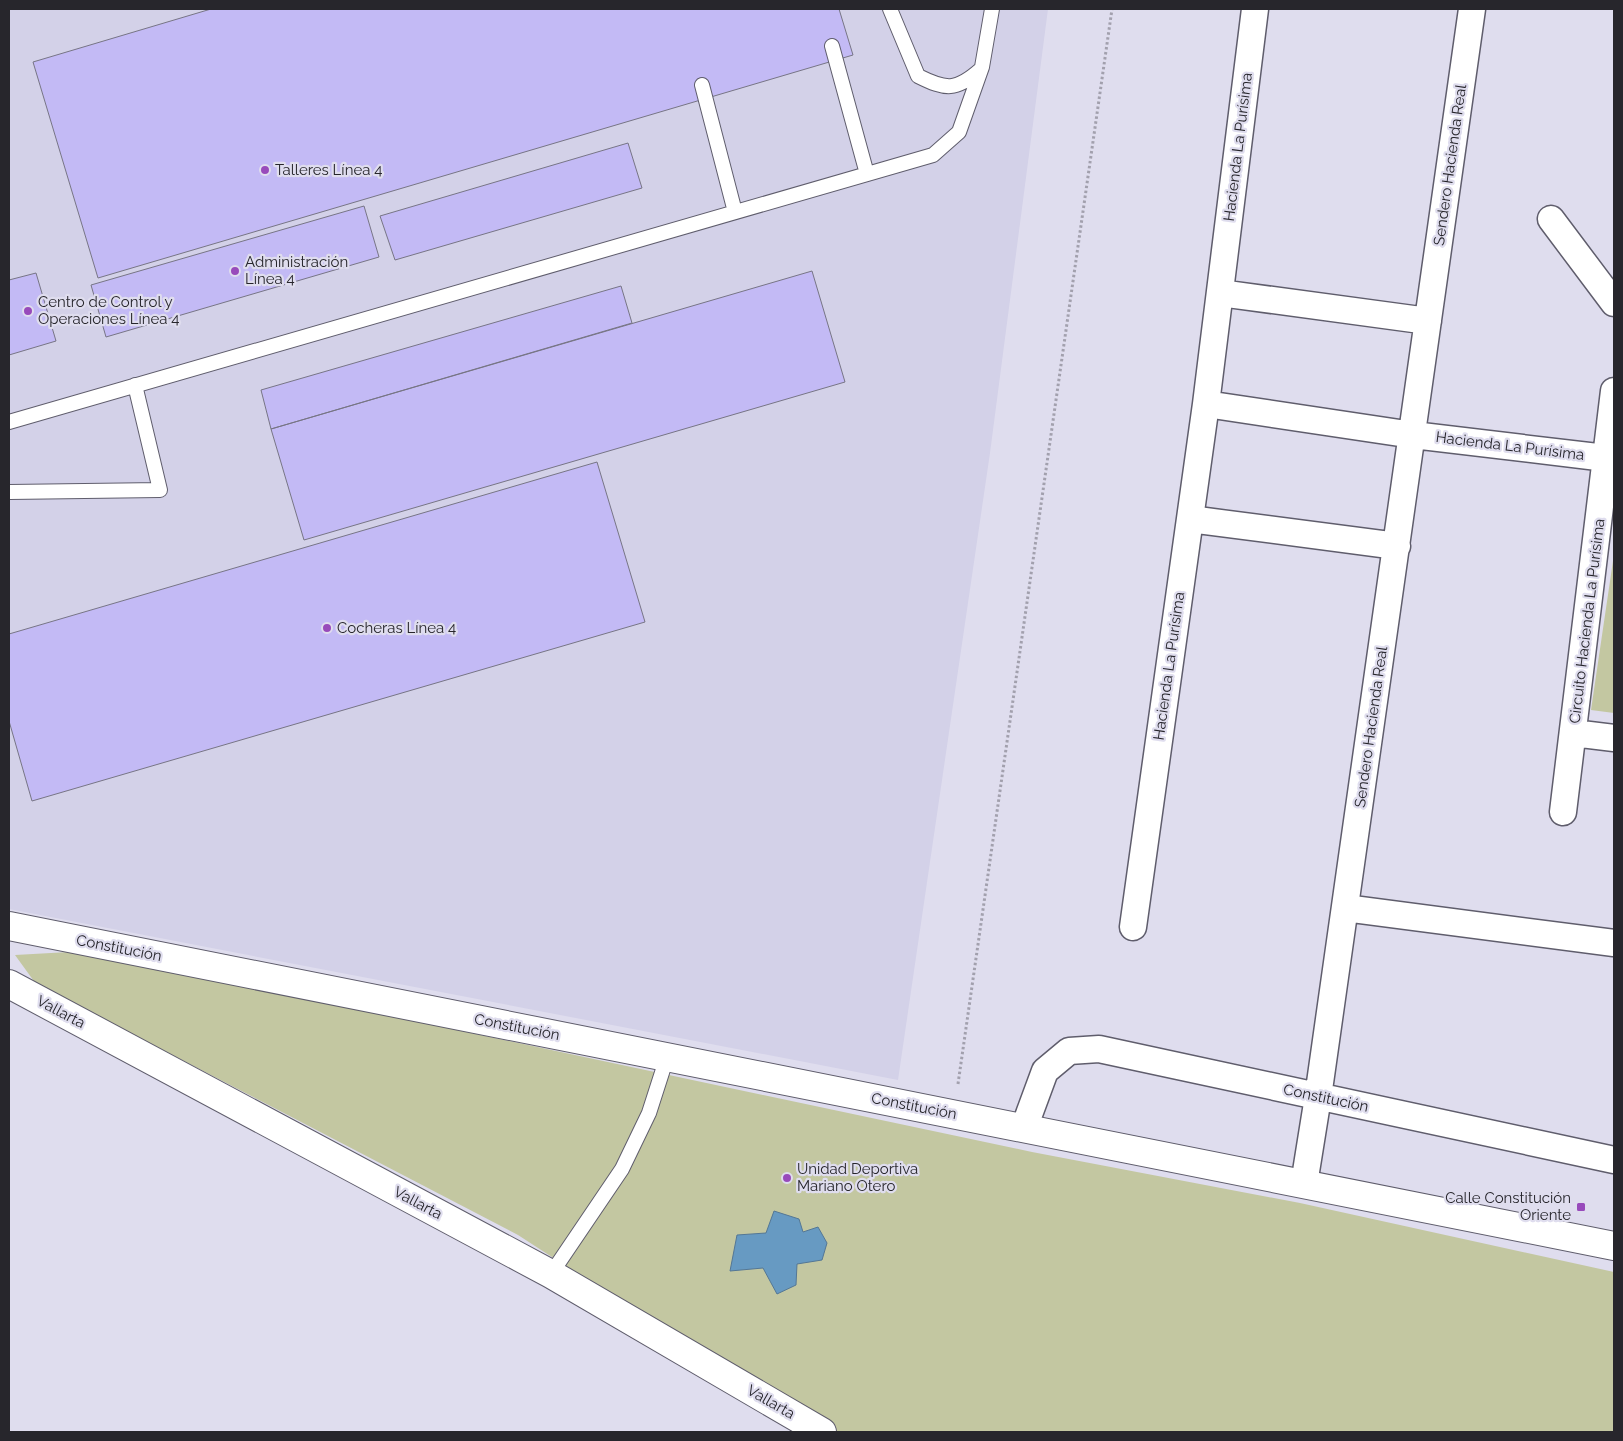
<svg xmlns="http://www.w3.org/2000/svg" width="1623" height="1441" font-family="Raleway,sans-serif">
	<rect width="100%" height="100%" fill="#dfddee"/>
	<path fill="#d3d1e8" d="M9,9h1039l-58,444 -92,627 -889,-171z"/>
	<path fill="#c3c7a1" d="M1614,554v159l-23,-3z
		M69,952l53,7 910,193 268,51 314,69v160h-792l-304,-197 -482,-251 -21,-29z"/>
	<path fill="#679ac2" stroke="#547795" d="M774,1211l25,8 4,13 15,-5 9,16 -5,17 -25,4 -1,21 -19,9 -14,-26 -33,3 7,-36 29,-2z"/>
	<path fill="#c3baf5" stroke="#777585" d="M211,9h628l14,46 -755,223 -65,-216z
		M628,143l14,45 -247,72 -15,-44z
		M364,206l15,51 -273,80 -15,-52z
		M812,271l33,111 -541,158 -33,-111z
		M36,273l20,68 -47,14v-75z
		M621,286l11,37 -361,106 -10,-39z
		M597,462l48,160 -613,179 -23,-80v-87z"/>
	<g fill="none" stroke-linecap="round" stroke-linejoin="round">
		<defs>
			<path id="service" d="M890,9l28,67c28,14 38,15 62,-6
				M832,46l35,128
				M702,85l33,127
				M9,422l924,-267 26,-23 23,-65 10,-58
				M9,492l151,-2 -25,-105
				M551,1274l71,-105 27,-56 18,-56"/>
			<path id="minor" d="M1551,219l63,84
				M1220,293l208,28
				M1206,404l207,31 193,23
				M1190,519l207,27
				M1573,733l41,5
				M1563,812l51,-421
				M1345,908l269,35
				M1133,927l73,-523 49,-395
				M1024,1128l21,-57 24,-20 30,-2 515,111
				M1304,1184l14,-87 154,-1088"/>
			<path id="primary" d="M9,926l1605,320
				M9,984l542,290 271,158"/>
		</defs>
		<use href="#service" stroke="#5f5d6c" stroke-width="16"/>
		<use href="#minor" stroke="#5f5d6c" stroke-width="29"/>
		<use href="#primary" stroke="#5f5d6c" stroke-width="30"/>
		<path stroke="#a2a0ad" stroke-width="3" stroke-dasharray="2.5 2.5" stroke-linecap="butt" d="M958,1084l154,-1075"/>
		<use href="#service" stroke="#fff" stroke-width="14"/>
		<use href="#minor" stroke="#fff" stroke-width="26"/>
		<use href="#primary" stroke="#fff" stroke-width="28"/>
	</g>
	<g fill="#984abb" stroke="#dfddee" stroke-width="2">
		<circle cx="265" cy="170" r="5"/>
		<circle cx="235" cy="271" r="5"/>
		<circle cx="28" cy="311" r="5"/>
		<circle cx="327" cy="628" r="5"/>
		<circle cx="787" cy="1178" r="5"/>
		<rect x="1576" y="1202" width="10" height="10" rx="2.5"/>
	</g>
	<g text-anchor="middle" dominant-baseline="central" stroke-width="4.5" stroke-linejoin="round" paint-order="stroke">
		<g font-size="15" fill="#27262c" stroke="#dfddee">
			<text transform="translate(1238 147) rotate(-83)">Hacienda La Purísima</text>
			<text transform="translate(1450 165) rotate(-82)">Sendero Hacienda Real</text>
			<text transform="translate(1510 446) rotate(7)">Hacienda La Purísima</text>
			<text transform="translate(1587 621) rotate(-83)">Circuito Hacienda La Purísima</text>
			<text transform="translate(1169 666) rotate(-82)">Hacienda La Purísima</text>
			<text transform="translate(1371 727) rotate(-82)">Sendero Hacienda Real</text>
			<text transform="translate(119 948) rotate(11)">Constitución</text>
			<text transform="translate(61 1012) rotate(28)">Vallarta</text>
			<text transform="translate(517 1027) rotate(11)">Constitución</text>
			<text transform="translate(1326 1098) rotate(12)">Constitución</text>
			<text transform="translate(914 1106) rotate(11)">Constitución</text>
			<text transform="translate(418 1203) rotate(28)">Vallarta</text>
			<text transform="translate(771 1402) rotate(30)">Vallarta</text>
		</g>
		<g font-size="15" fill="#27262c" stroke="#dfddee" text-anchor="start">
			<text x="275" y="170">Talleres Línea 4</text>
			<text x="245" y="262">Administración<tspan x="245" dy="17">Línea 4</tspan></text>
			<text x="38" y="302">Centro de Control y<tspan x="38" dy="17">Operaciones Línea 4</tspan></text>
			<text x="337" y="628">Cocheras Línea 4</text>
			<text x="797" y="1169">Unidad Deportiva<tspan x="797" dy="17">Mariano Otero</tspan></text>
			<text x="1571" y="1198" text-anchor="end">Calle Constitución<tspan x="1571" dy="17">Oriente</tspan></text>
		</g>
	</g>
	<rect width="1623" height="1441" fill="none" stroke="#27262c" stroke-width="20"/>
</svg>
